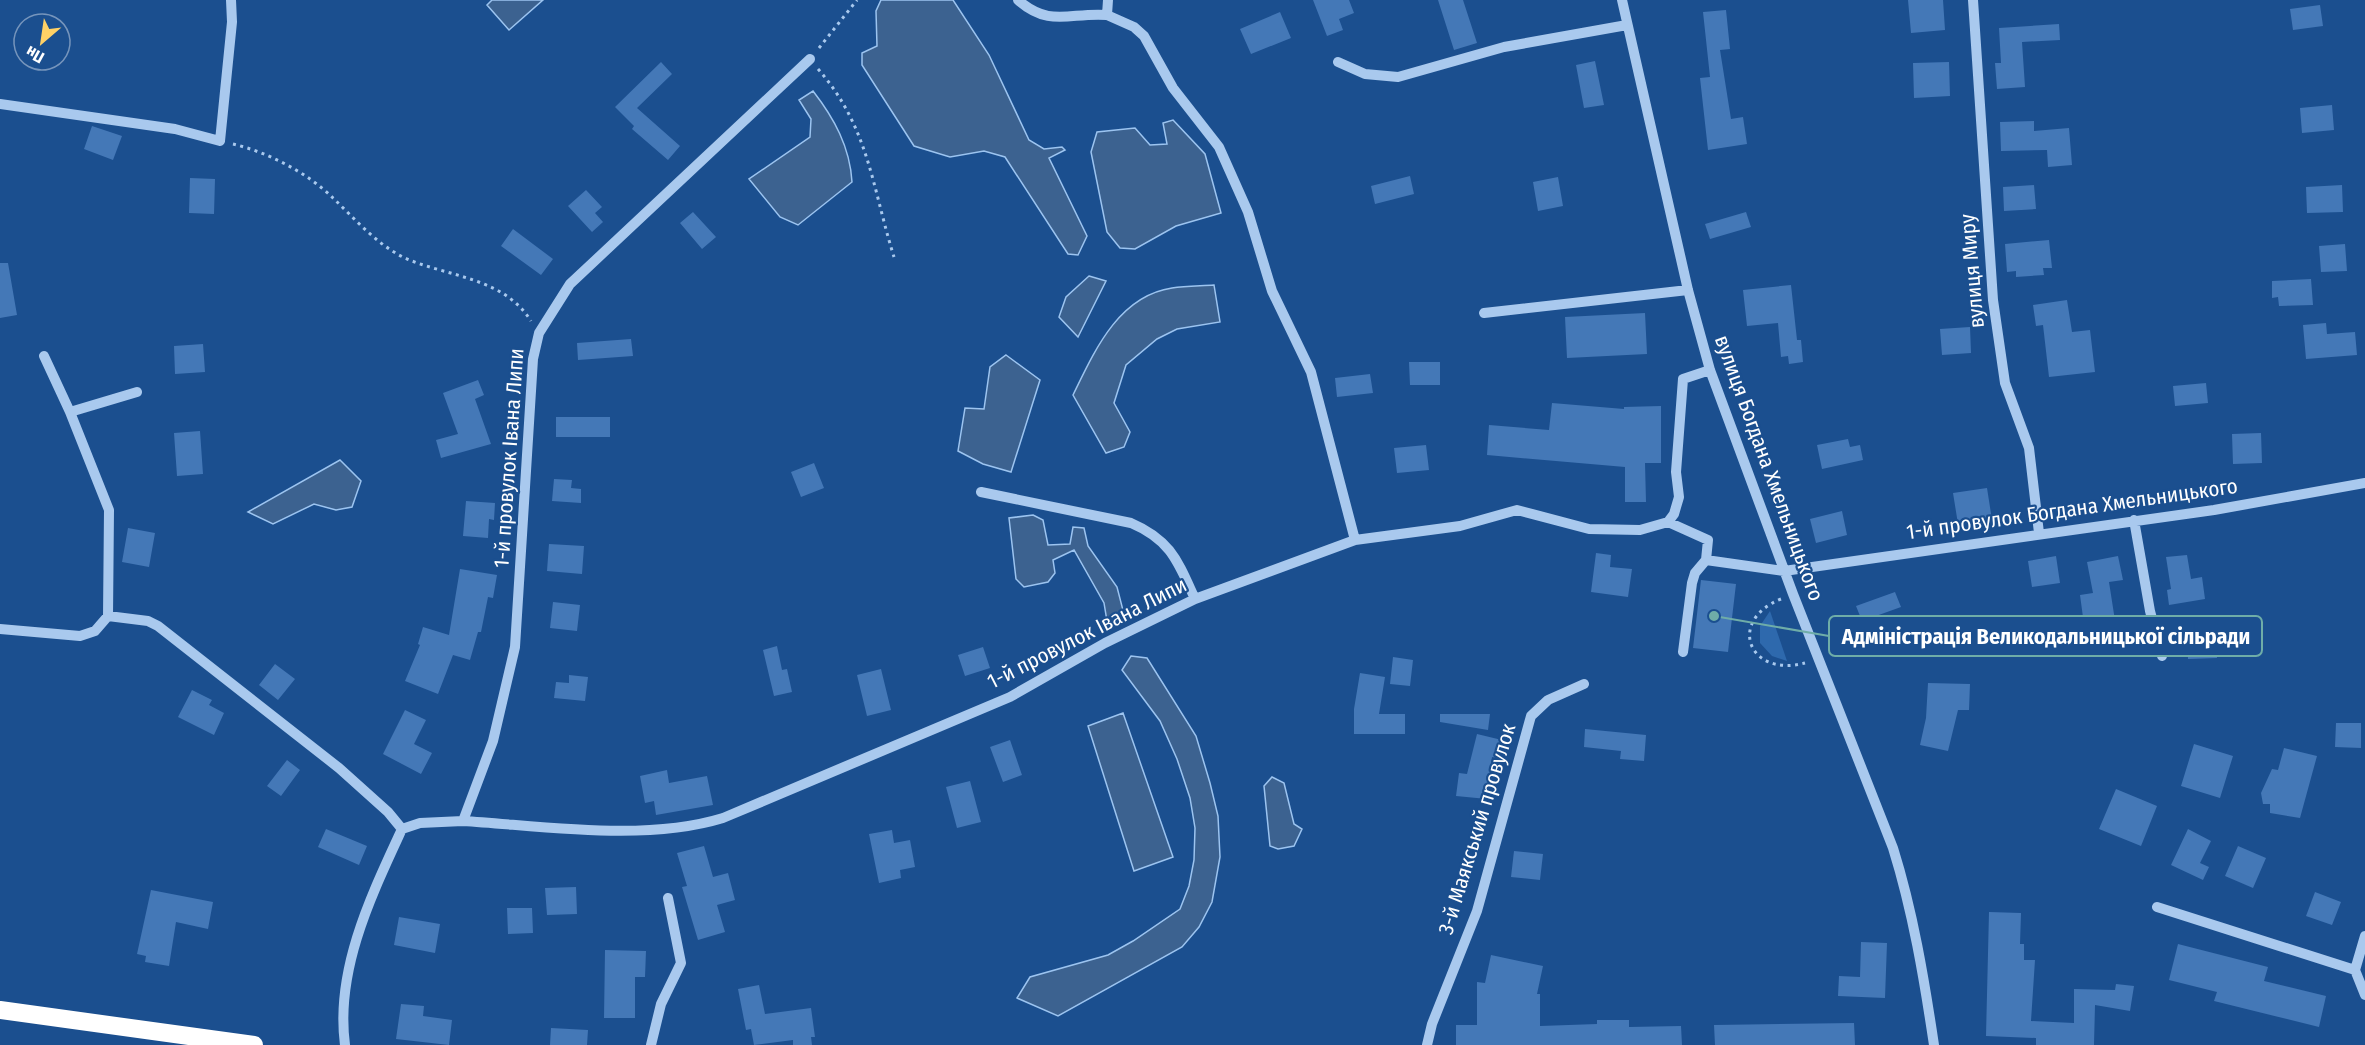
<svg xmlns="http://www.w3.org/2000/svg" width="2365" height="1045" font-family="'Fira Sans Condensed',sans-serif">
	<rect width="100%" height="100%" fill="#1b4f8f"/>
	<path fill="#2e69ad" d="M1770,611l17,50 -15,-5 -12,-13v-17z"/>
	<path fill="#3c6290" stroke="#9cc4f0" stroke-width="1.5" d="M492,0h51l-34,30 -22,-25z
		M881,0h72l36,55 40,85 15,9 18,-2 3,3 -16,8 38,78 -9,19 -10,-1 -63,-97 -21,-6 -34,6 -36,-11 -52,-81v-12l15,-7 -1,-35z
		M813,91c21,27 37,56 39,91l-54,43 -18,-8 -31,-38 61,-42 1,-18 -12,-19z
		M1173,120l32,34 16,59 -45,13 -41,23 -15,-1 -13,-16 -16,-80 6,-20 38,-4 15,17 17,-1 -4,-21z
		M1089,276l17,5 -28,56 -19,-20 7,-20z
		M1214,285l6,37 -43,7 -20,10 -31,26 -12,38 16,29 -6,15 -18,6 -33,-58c21,-43 45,-99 99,-107 14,-2 28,-2 42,-3z
		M1006,355l34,25 -29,92 -28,-8 -25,-13 7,-43 19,1 6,-42z
		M340,460l21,21 -9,26 -16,3 -22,-6 -41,20 -25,-12z
		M1033,515l10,5 5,25 22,-1 3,-17 11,1 4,18 29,41 8,31 -17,9 -4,-24 -30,-53 -21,10 2,13 -7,9 -24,5 -8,-8 -7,-61z
		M1131,656l16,2 49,78 14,47 8,33 2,41 -8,45 -13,25 -17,20 -124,69 -41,-18 13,-21 78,-22 25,-14 47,-32 9,-23 5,-26 1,-32 -5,-30 -13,-39 -17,-38 -38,-51z
		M1123,713l50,144 -39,14 -46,-145z
		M1272,777l12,6 10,41 8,5 -8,17 -16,3 -8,-3 -6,-60z"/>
	<path fill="#4478b7" d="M1313,0h36l5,13 -15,6 4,11 -16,6z
		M1438,0h25l14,43 -23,7z
		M1908,0h35l2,30 -34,3z
		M2320,5l3,21 -30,4 -3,-21z
		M1726,10l4,39 -10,1 11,69 12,-2 4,27 -39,6 -8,-72 10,-1 -7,-65z
		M1280,12l11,26 -40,16 -11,-25z
		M2059,24l1,16 -38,2 3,45 -28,2 -2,-26h6l-2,-35z
		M1595,61l9,44 -20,3 -8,-43z
		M661,62l11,12 -35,34 43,38 -12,14 -36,-31 2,-3 -19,-19z
		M1949,62l1,34 -36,2 -1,-35z
		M2332,105l2,25 -32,3 -2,-25z
		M2034,121v10l35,-3 3,37 -24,2 -1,-17 -46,1 -1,-29z
		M92,126l30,10 -9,24 -29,-11z
		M1410,176l4,18 -39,10 -4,-18z
		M1558,177l5,29 -25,5 -5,-29z
		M190,178l25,1 -1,35 -25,-1z
		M2034,185l2,24 -32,2 -1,-24z
		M2342,185l1,27 -36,1 -1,-26z
		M586,190l16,17 -7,6 8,9 -11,10 -24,-26z
		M693,212l23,25 -14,12 -22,-26z
		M1746,212l5,15 -41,12 -5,-15z
		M513,229l40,30 -12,16 -40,-29z
		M2049,240l3,28h-9l1,7 -28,2v-6l-9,1 -2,-28z
		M2345,244l2,27 -26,1 -2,-26z
		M0,263h8l9,52 -17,3z
		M2311,279l2,26 -34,1 -1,-9 -6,1v-17z
		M1791,285l6,55h4l2,22 -14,2 -1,-8 -7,1 -3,-34 -31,3 -4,-36z
		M2067,300l5,32 18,-2 5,42 -46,5 -6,-52 -7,1 -3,-21z
		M1645,313l2,41 -80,4 -2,-41z
		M2326,323l1,11 28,-2 2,23 -51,4 -3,-34z
		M1970,327l1,26 -29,2 -2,-26z
		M631,339l2,17 -55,4 -1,-17z
		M203,344l2,28 -30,2 -1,-28z
		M1409,362h31v23h-30z
		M1370,374l3,19 -36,4 -2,-19z
		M478,380l6,15 -9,4 16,45 -50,14 -5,-18 22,-6 -15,-41z
		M2206,383l2,20 -33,3 -2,-20z
		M1552,403l72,6v-2l37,-1v57h-16l1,39h-21v-35l-138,-12 2,-30 60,5z
		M556,417h54v20h-54z
		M200,431l3,43 -26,2 -3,-43z
		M2261,433l1,30 -29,1 -1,-30z
		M1848,439l2,8 10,-2 3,15 -41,9 -5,-24z
		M1426,445l3,25 -32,3 -3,-25z
		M814,463l10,25 -23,9 -10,-25z
		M554,479l18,1 -1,8 10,1v14l-29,-2z
		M1987,488l5,32 -34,4 -5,-31z
		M466,501l29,2 -1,17 -5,-1 -1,19 -25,-2z
		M1842,511l5,24 -31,8 -6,-24z
		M128,528l27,5 -6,34 -27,-5z
		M549,544l35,2 -2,28 -35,-3z
		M1596,553l15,2 -1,12 22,2 -4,28 -37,-5z
		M2187,555l4,24 11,-2 3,22 -36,6 -2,-15 4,-1 -5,-32z
		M2056,556l4,27 -28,4 -4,-26z
		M2118,556l5,24 -14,2 7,45 -31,5 -5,-37 13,-2 -6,-31z
		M460,569l37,6 -4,23 -5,-1 -7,35h-3l-8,28 -17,-5 -15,39 -33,-13 15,-36 -2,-1 5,-17 26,8z
		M1701,580l35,4 -8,68 -35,-4z
		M1895,592l6,15 -39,14 -6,-15z
		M553,602l27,3 -3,26 -27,-3z
		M2216,633l1,25 -29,1 -1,-25z
		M777,646l5,24 5,-1 5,23 -18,4 -11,-46z
		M983,647l7,21 -25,8 -7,-21z
		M1393,657l20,3 -3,26 -20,-2z
		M275,664l20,15 -17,21 -19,-15z
		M881,669l10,41 -24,6 -10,-41z
		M1360,673l25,4 -6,37h26v20h-51v-25z
		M569,675l19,2 -3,24 -31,-3 2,-16 13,1z
		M1928,683l42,1 -1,26h-11l-10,41 -28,-6 6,-27z
		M192,690l20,10 -3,5 15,8 -10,22 -36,-18z
		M405,710l21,10 -12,24 18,9 -11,21 -38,-20z
		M1440,714h50l-2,16 -48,-8z
		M2336,723h25v25l-26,-1z
		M1585,729l61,6 -2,26 -24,-2 1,-8 -37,-4z
		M1477,734l29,7 -4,18 -10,-2 -5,42 -31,-3 3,-23 8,1z
		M1010,740l12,35 -19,7 -13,-35z
		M2194,744l39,12 -13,42 -39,-12z
		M2284,748l33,8 -17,62 -30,-5v-9h-7l-2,-11 11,-24 6,1z
		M287,760l13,10 -19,26 -14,-10z
		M667,770l2,13 38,-7 6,29 -57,10 -2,-14 -9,2 -5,-27z
		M970,781l11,41 -24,6 -11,-41z
		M2116,789l41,17 -16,40 -42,-17z
		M326,829l41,17 -8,19 -41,-18z
		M2188,829l23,12 -11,22 9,4 -6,13 -32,-15z
		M892,830l2,13 16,-3 5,27 -15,3 1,8 -22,5 -10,-49z
		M704,846l9,31 15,-4 7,27 -18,5 8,27 -27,8 -16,-53 5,-1 -10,-33z
		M2238,846l28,12 -13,30 -28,-12z
		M1514,851l29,3 -3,26 -29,-3z
		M576,887l1,27 -30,1 -2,-27z
		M151,890l62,12 -5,27 -32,-7 -7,44 -24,-4 1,-6 -9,-2z
		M2315,892l26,10 -9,23 -26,-9z
		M507,908h25l1,25 -25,1z
		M1989,912l32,1 -1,31h4v16h11l-4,61 43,2v-34l41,1 1,-6 18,2 -4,25 -35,-6 -1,40h-58v-7l-50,-2z
		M399,917l41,7 -5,29 -41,-8z
		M1861,942l26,1 -2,55 -47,-2 1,-20 21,1z
		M2178,944l90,23 -4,14 62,15 -7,31 -105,-26 3,-9 -48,-12z
		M605,950l41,1 -1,26h-10v41h-31z
		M1491,955l52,11 -6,28h3v32l57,-2v-4h32v7l52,-1 1,19h-226v-20h21v-43l8,1z
		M759,985l6,29 46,-6 4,29h-4l1,8h-19v-5l-39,5 -3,-16 -5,1 -8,-41z
		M401,1004l23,2 -1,10 29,4 -3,25 -53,-6z
		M1854,1023l1,22h-140l-1,-20z
		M551,1028l37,2 -1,15h-37z"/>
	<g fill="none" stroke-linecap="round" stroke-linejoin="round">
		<path stroke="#a9c9ee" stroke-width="3" stroke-dasharray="3 4.5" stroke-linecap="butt" d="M819,48l38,-48
			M818,69c51,58 54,118 76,188
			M233,144c34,8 75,29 100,54 22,21 45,48 74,61 43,18 97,19 124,62
			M1781,599c-55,22 -32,79 24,64"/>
		<path stroke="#a9c9ee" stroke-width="10" d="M1018,0c32,28 52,12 89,15
			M1108,0l-1,15 27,12 10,9 29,52 46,59 29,65 24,79 39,81 44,168
			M1622,0l66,290 22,80 83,224 100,254c20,64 31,130 41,197
			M1973,0l20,300 12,83 24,65 10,85
			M1338,62l27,12 33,3 106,-30 123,-22
			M0,104l175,25 45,12 12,-119 -1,-22
			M1484,313l204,-23
			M44,356l26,56 39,98 -1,106
			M70,412l67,-20
			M981,492l150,31c40,17 47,39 64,76
			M2134,520l16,91 12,45
			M1668,522l40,18 -2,20 78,11 430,-61 151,-27
			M0,629l80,7 15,-5 13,-15 40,5 10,5 181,142 49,44 14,17
			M1683,652l9,-69 3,-10 11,-13
			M463,821c81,5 182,21 260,-3l287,-121 95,-54 90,-44 160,-59 105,-14 57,-16 72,19 51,1 28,-8 6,-8 5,-17 -3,-25 7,-93 27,-9
			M2157,907l198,63
			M2365,936l-10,34 10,25
			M345,1045c-10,-75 26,-149 57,-216l18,-6 43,-2 30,-80 22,-94 18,-288 6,-26 31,-49 240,-225
			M651,1045l10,-41 20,-41 -13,-65
			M1427,1045l5,-21 45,-113 54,-195 17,-16 36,-16"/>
		<path stroke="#fff" stroke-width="18" d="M0,1010l254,35"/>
	</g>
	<g text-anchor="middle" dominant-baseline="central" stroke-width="4.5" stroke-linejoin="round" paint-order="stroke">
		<g font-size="21" fill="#fff" stroke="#1b4f8f">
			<text transform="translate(1972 271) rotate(-95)">вулиця Миру</text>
			<text transform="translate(509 458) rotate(-86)">1-й провулок Івана Липи</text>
			<text transform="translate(1769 468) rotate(70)">вулиця Богдана Хмельницького</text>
			<text transform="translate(2072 509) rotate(-8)">1-й провулок Богдана Хмельницького</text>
			<text transform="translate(1087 633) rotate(-27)">1-й провулок Івана Липи</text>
			<text transform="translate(1477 829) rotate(-73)">3-й Маякський провулок</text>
		</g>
	</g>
	<path fill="none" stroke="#6fada8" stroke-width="2" d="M1714 616L1829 636"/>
	<circle fill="#6fada8" stroke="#1b4f8f" stroke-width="2" cx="1714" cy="616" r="6"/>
	<rect fill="#1b4f8f" stroke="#6fada8" stroke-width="2" x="1829" y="616" width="433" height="40" rx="6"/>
	<g font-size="22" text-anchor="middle" font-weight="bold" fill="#fff">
		<text x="2046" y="644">Адміністрація Великодальницької сільради</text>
	</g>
	<g transform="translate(42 42) rotate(209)"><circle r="28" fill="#1b4f8f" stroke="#7695bc" stroke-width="1.5"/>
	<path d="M0-4.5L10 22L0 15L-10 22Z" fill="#ffd166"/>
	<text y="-9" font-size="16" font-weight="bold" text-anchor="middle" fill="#ffffff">Пн</text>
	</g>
</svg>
